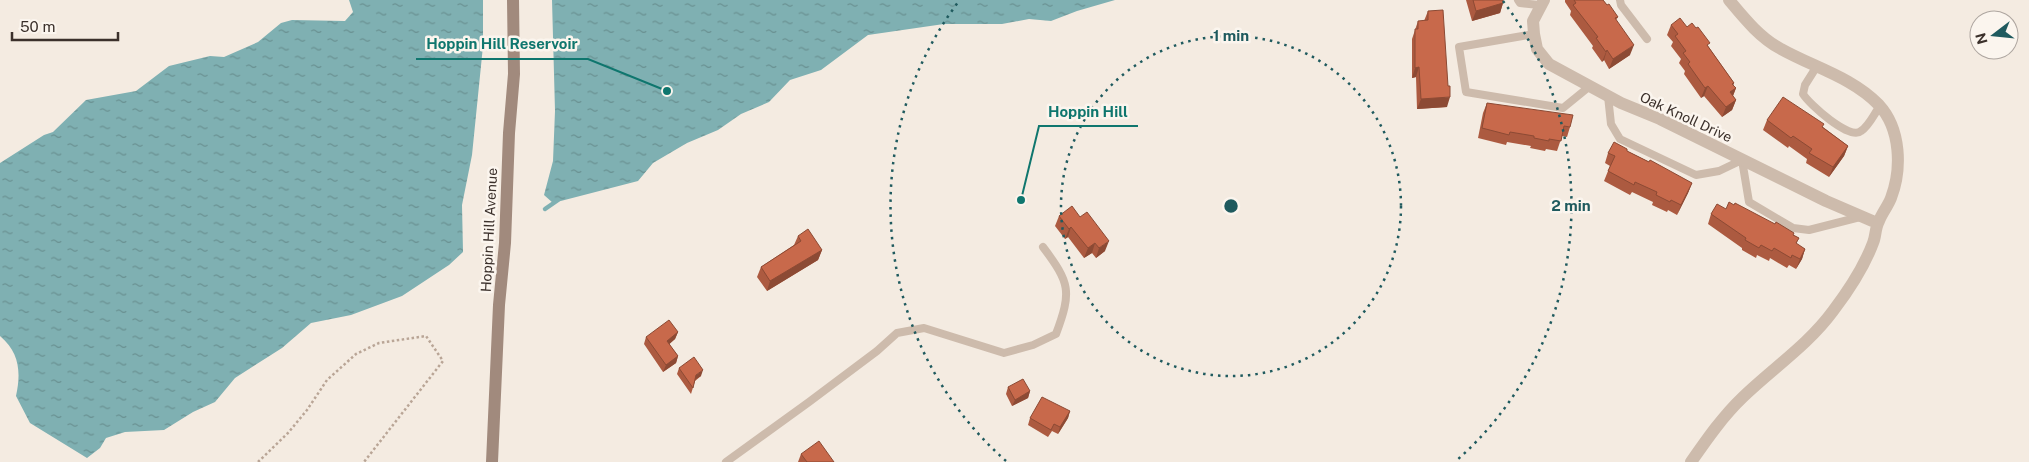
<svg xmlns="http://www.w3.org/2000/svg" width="2029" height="462" font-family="'Public Sans',sans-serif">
	<defs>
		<pattern id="water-ripples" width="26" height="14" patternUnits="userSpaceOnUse" patternTransform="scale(1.25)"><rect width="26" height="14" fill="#7fb0b2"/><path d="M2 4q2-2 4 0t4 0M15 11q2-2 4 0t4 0" fill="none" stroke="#699091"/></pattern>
	</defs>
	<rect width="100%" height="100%" fill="#f4ebe1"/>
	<path fill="url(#water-ripples)" d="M349,0h134v46l-11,109 -10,50 1,47 -14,13 -47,31 -51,19 -40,8 -29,25 -47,30 -20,24 -22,10 -29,18 -39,2 -19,6 -6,10 -13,10 -57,-35 -14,-27c5,-23 4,-43 -16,-60v-173l44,-28 9,-3 33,-32 50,-9 33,-25 41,-10 14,1 34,-15 23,-19 11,-3 53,1 8,-9z
		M552,0h563l-38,11 -26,10 -22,-2 -27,5h-58l-76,11 -47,35 -31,10 -21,22 -28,12 -23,16 -31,13 -34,20 -15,18 -85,22 -9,-8 9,-34 2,-50z"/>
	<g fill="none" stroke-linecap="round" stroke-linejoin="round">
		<path stroke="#7fb0b2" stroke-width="4.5" d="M545,209l13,-9"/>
		<path stroke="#b9a596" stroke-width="2.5" stroke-dasharray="2.5 2.5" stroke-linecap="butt" d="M258,462l30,-29 19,-23 20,-30 29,-26 23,-11 47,-7 17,25 -79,101"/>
		<path stroke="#cdbbac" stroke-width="8" d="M1518,0l2,3 19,2
			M1620,0l1,5 26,34
			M1534,34l-75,13 7,45 97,16 27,-22
			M1817,66l-12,19 -2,9c6,10 47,47 58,37 8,-5 13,-17 19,-25
			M1608,96l3,28 9,15 76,36 23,-4 23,-11 7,42 44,26 16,2 51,-13
			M726,462l83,-60 68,-51 20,-18 27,-5 80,25 29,-8 23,-11c16,-43 14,-51 -13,-87"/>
		<path stroke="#cdbbac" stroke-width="12" d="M1544,0l-11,21 1,13 3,15 12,15 72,39 39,16 166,82 51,22
			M1691,462c16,-23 32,-46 52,-65 30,-29 65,-52 90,-86 16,-21 31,-44 40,-68 3,-7 2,-15 6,-22 3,-8 9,-15 12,-23 11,-29 10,-69 -12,-93 -27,-28 -66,-38 -98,-56 -21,-11 -37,-31 -52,-49"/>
		<path stroke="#a18a7d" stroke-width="12" d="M492,462l7,-157 6,-62 4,-110 5,-59 -1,-74"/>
	</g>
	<path fill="#ac5a40" d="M1466,0h37v3l-3,10 -28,8z
		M1565,0h38l4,5 11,12 -2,3 14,35 -21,14 -5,-9 -2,2 -10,-14 1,-2 -23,-31 1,-4 -6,-9z
		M1428,11l19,96 -30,2 -1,-32 -4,1v-39l6,-18h6z
		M1671,25l16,2 21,19 26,37 -1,2 3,3 -3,8 3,4 -4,10 -10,7 -18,-21 -3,2 -17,-24 1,-3 -6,-8 2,-4 -10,-13 2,-4 -6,-7z
		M1487,103l83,24 -3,10 -5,-1 -5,15 -11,-2 -1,2 -15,-3 1,-2 -24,-4 -1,3 -28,-7 5,-25z
		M1767,120l56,7 25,19 -4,10 -15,21 -23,-14 1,-4 -18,-13 -1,2 -25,-18z
		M1627,151l65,32 -4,10 -11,22 -9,-5 -1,2 -15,-7 1,-3 -21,-10 -2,3 -26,-14 6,-15 -5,-3 3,-10z
		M1726,209l49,15 24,14 -3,6 9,5 -3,10 -6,10 -7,-4 -2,3 -17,-10 -1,3 -12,-6 -1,3 -14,-8v-2l-34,-24 3,-10z
		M1059,216l46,35 -9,7 -4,-5 -8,5 -16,-21 -3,2 -10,-13z
		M798,236l24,14 -4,10 -51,31 -10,-14 4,-10 33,-22z
		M678,332l-3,7 -6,5 9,12 -2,7 -13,9 -19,-28 2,-7z
		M679,368l22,8 -6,5 -4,13 -14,-20z
		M1008,387l22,4 -2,7 -16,8 -6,-12z
		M1070,411l-2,7 -10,16 -6,-3 -4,6 -20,-12 2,-7z
		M801,454l33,8h-36z"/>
	<path fill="#8c4a34" d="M1503,3l-3,10 -28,8 4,-10z
		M1634,45l-4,10 -21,14 4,-10z
		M1607,50l-3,10 -2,2 4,-10z
		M1419,67l-3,10 -4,1 3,-10z
		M1734,83l-3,8 5,-3 -4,10 -3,-4 3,-10z
		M1708,86l-4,10 -3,2 4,-10z
		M1450,97l-3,10 -30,2 4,-10z
		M1736,100l-4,10 -10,7 4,-10z
		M1848,146l-4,10 -15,21 4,-10z
		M1692,183l-4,10 -11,22 4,-10z
		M1071,227l-3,10 -3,2 4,-10z
		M1109,241l-4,10 -9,7 3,-10z
		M1095,243l-3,10 -8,5 4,-10z
		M1805,249l-3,10 -6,10 4,-10z
		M822,250l-4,10 -51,31 3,-10z
		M678,332l-3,7 -10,9 2,-7z
		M678,356l-2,7 -13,9 3,-7z
		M703,370l-2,6 -8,5 3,-6z
		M1030,391l-2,7 -16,8 3,-6z
		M1070,411l-2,7 -10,16 2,-7z"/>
	<path fill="#c8694b" stroke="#8c4a34" d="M1473,0h30v3l-27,8z
		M1574,0h29l4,5 2,-1 9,13 -3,1 19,27 -21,14 -6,-9 -1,2 -10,-14 2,-1 -25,-32 3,-2z
		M1443,10l5,76h2v11l-29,2 -2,-32 -4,1v-39h3v-8l10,-1v-9z
		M1680,18l7,9 5,-4 4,5 2,-1 12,16 -3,2 27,38 -2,1 4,4 -6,4 6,8 -10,7 -18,-21 -3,2 -17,-24 2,-2 -7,-9 3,-2 -11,-15 3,-2 -7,-9z
		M1783,97l41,27 -2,3 26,19 -15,21 -24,-14 3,-4 -19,-13 -2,2 -24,-18z
		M1487,103l86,12 -3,12 -6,-1 -3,15 -12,-2v2l-15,-3v-2l-24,-4 -1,3 -27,-7z
		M1614,142l13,7v2l22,11 1,-2 42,23 -11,22 -10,-5 -1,2 -14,-7 1,-3 -22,-10 -1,3 -26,-14 7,-15 -7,-3z
		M1729,202l5,3 1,-2 40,21 1,-2 18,11 -1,2 6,3 -3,5 9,6 -5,10 -8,-4 -1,3 -17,-10 -2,3 -11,-6 -2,3 -14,-8 1,-2 -35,-24 6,-10 9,5z
		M1072,206l8,11 7,-5 22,29 -10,7 -4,-5 -7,5 -17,-21 -2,2 -10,-13z
		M808,229l14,21 -52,31 -9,-14 40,-26 -3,-5z
		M669,320l9,12 -11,9 11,15 -12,9 -20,-28z
		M694,357l9,13 -7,5 -3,13 -14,-20z
		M1023,379l7,12 -15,9 -7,-13z
		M1042,397l28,14 -10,16 -6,-3 -3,6 -21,-12z
		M819,441l15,21h-27l-6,-8z"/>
	<g fill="none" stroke="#1f5a5e" stroke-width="2.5" stroke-dasharray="2.5 5">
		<circle cx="1231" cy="206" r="170"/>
		<path d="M1006 461A340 340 0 0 1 959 1M1503 1A340 340 0 0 1 1456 461"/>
	</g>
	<g text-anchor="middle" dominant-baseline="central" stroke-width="5" stroke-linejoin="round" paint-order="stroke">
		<g font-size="14" fill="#3b302b" stroke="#fbf5ee">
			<text transform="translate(1686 117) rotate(25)">Oak Knoll Drive</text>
			<text transform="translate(489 230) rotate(-87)">Hoppin Hill Avenue</text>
		</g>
	</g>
	<circle cx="1231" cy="206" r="8" fill="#1f5a5e" stroke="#fbf5ee" stroke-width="2.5"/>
	<g font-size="15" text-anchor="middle" font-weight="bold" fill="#1f5a5e" stroke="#fbf5ee" stroke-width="5" stroke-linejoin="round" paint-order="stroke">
		<text x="1231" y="41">1 min</text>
		<text x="1571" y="211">2 min</text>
	</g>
	<path fill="none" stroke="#0f766e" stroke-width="2" d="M667 91L588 59H416M1021 200L1039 126H1138"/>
	<g fill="#0f766e" stroke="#fbf5ee" stroke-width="2">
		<circle cx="667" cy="91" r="5"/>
		<circle cx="1021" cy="200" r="5"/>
	</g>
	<g font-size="15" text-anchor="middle" font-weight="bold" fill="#0f766e" stroke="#fbf5ee" stroke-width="5" stroke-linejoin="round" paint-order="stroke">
		<text x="502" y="49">Hoppin Hill Reservoir</text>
		<text x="1088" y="117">Hoppin Hill</text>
	</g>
	<g transform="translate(1994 35) rotate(254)"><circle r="24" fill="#fbf5ee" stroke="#aea6a0"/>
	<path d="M0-4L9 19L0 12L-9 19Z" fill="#1f5a5e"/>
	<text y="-8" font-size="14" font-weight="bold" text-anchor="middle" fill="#3b302b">N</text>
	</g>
	<path d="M12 32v8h106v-8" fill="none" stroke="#3b302b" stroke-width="2.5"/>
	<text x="20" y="32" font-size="15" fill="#3b302b" stroke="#fbf5ee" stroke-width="4" paint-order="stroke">50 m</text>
</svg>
